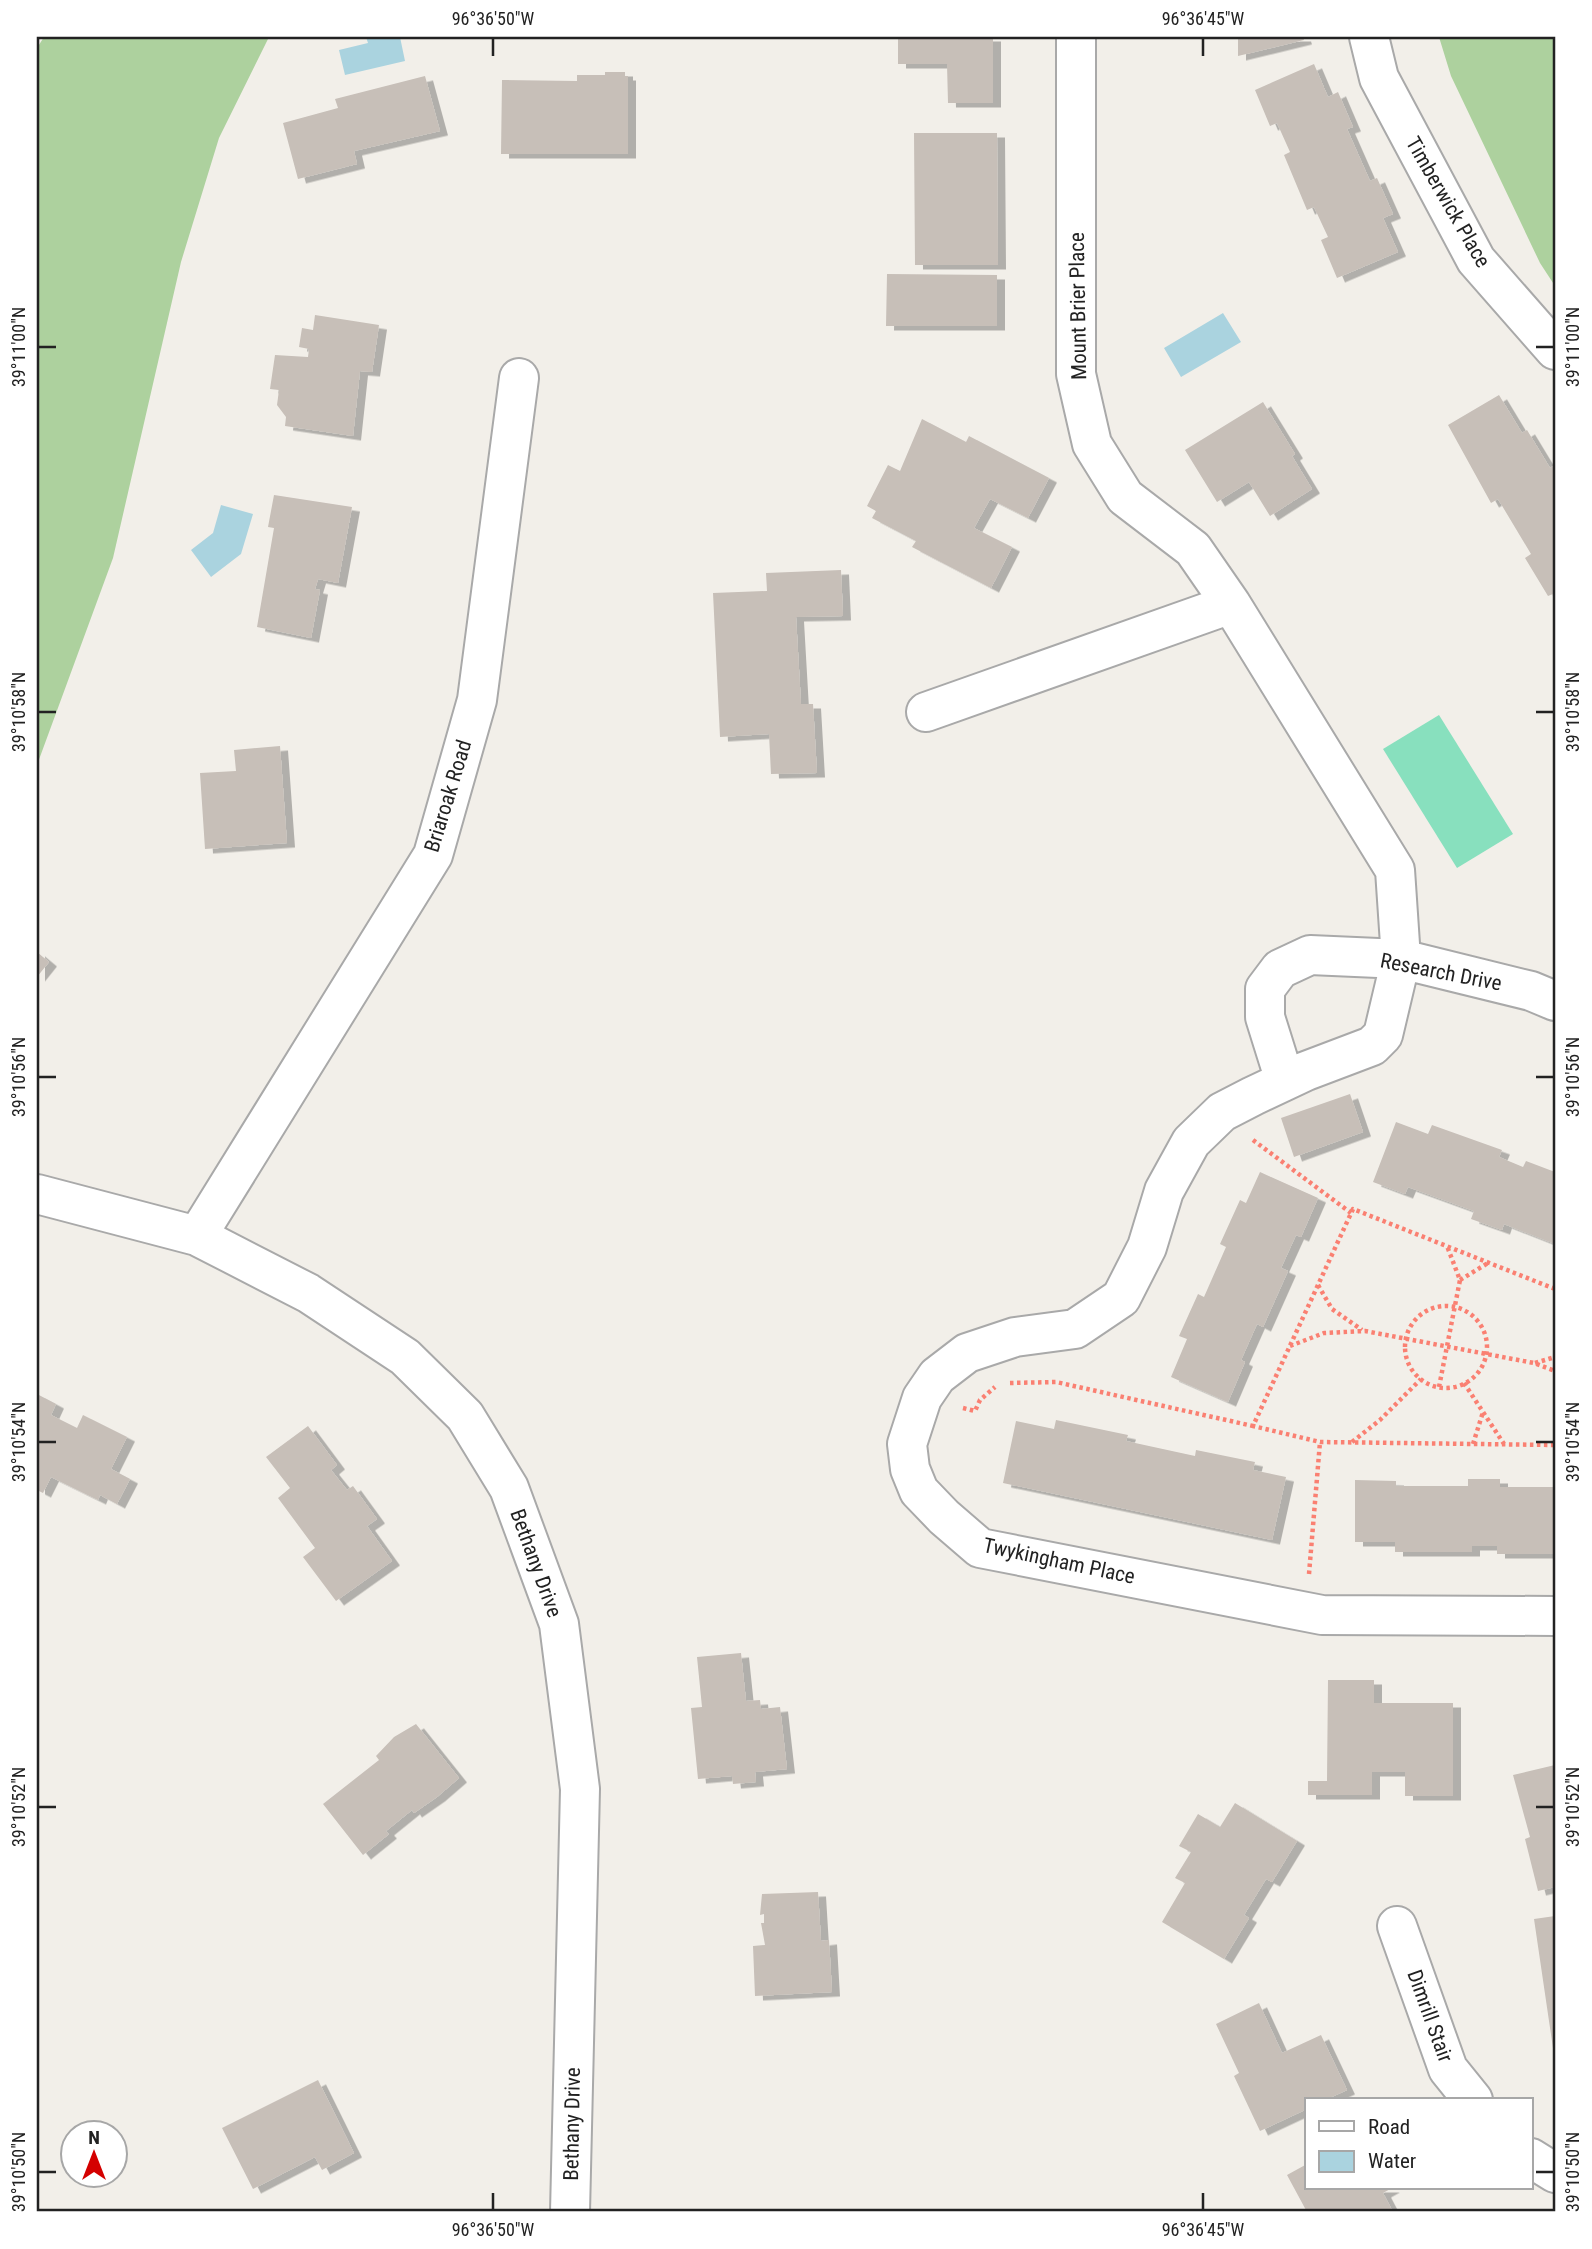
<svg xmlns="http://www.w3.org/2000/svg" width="1592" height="2249" font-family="'Roboto Condensed',sans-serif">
	<defs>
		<filter id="shadow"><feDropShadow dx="8" dy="4.5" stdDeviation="0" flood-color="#0004"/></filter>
	</defs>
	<rect width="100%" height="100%" fill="#f2efe9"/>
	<path fill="#add19e" d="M44,37h225l-50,101 -38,124 -68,296 -76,207v-717z
		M1439,37h116v249l-15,-23 -89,-187z"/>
	<path fill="#88e0be" d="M1439,715l74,119 -56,34 -74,-119z"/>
	<path fill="#aad3df" d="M366,37h34l5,24 -60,14 -6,-25 29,-7z
		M1223,313l18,29 -60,35 -17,-29z
		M221,505l32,9 -12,40 -30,23 -20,-27 22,-17z"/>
	<path fill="#c7bfb8" filter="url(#shadow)" d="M898,37h95v66h-45l-1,-39h-49z
		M1238,37h65l1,3 -66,16z
		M1314,64l14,33 10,-5 15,35 -6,2 23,52 7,-3 16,36 -10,4 15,34 -61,26 -16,-38 7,-3 -14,-30 -7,3 -23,-55 6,-3 -13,-29 -7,3 -15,-36z
		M605,72h20v4h3v78h-127l1,-74 75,1v-6h28z
		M425,76l15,55 -86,20 3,13 -59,15 -15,-56 55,-15 -3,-9z
		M914,133h83l1,132h-83z
		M887,274l110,1v51h-111z
		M315,315l64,10 -7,47 -12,-1 -7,65 -68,-10 1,-9 -9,-12 2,-15 -9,-1 5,-34 33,2 1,-8 -10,-2 3,-19 11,2z
		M1499,395l23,38 5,-3 23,38 5,-3v133l-2,-4 -5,2 -23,-38 6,-4 -33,-55 -7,4 -43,-78z
		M1263,402l32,52 -3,2 20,33 -42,27 -21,-34 -32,20 -32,-52z
		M922,419l44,23 3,-6 80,42 -21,40 -38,-19 -16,29 38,19 -21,41 -79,-41 4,-6 -44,-23 4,-7 -9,-5 21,-41 12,6z
		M274,495l78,12 -14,76 -20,-4 -3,10 5,1 -9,48 -54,-11 17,-99 -6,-1z
		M841,570l2,46 -47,1 5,87h12l4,69 -46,1 -2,-40 -49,3 -7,-144 54,-2 -1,-18z
		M280,746l7,97 -82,6 -5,-76 36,-2 -2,-21z
		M37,952l12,10 -12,15z
		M1350,1094l13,38 -69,25 -13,-39z
		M1396,1122l32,12 4,-9 70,25 -3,7 24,10 3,-6 29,11v72l-51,-20 -2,6 -31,-11 3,-8 -66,-24 -3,7 -32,-12z
		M1260,1172l58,26 -17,39 -5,-2 -15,33 7,3 -25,56 -6,-3 -16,36 4,2 -17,40 -57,-25 16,-38 -8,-3 19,-42 6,3 22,-50 -6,-3 20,-44 6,3z
		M37,1394l19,10 -5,11 26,13 6,-13 44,22 -16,32 19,10 -13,25 -17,-9 -2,5 -47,-23 -8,16 -6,-3z
		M1056,1420l72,15 -2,6 69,15 1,-6 59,12 -2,8 33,7 -14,63 -269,-57 13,-62 38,8z
		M308,1426l29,39 -6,5 16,20 6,-4 24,33 -10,7 25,35 -56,40 -33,-44 12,-9 -37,-50 12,-10 -24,-31z
		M1468,1479h32v8h55v67h-58v-8h-25v6h-77v-10h-40v-62l41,1v5h72z
		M741,1653l5,48 14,-1 1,9 19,-2 7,62 -32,3 1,10 -23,2 -1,-8 -34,3 -7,-71 11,-1 -5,-50z
		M1328,1680h46v23h79v93h-48v-24h-33v23h-64v-14h19z
		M416,1724l43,54 -22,19 -23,16 -2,-3 -26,21 3,3 -26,21 -40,-51 56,-44 -3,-4 18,-19z
		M1555,1765v122l-17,4 -13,-52 5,-2 -17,-62z
		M1235,1803l62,38 -25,41 -6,-3 -22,36 5,3 -25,41 -62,-37 23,-39 -10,-5 16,-26 -12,-6 19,-32 22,13z
		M818,1892l3,49 8,-1 3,52 -77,4 -2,-50 12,-1 -4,-22h3v-9l-4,1 2,-21z
		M1555,1916v138l-1,1 -20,-136z
		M1259,2003l23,50 39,-18 26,55 -22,10h-18v9l-47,22 -26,-55 5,-3 -23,-49z
		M318,2080l36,73 -32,17 -7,-13 -62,32 -31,-61z
		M1307,2164v24h85l-9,5 10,19h-86l-20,-37z"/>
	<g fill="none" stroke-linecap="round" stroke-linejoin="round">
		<defs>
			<path id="minor" d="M1076,37v337l16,70 33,53 68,52 38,55 164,266 6,89 -18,76 -11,11 -66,25 -53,25 -31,16 -31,30 -27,49 -17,56 -26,51 -46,31 -60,8 -48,16 -30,23 -15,22 -15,46 3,25 9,22 25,26 36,31 342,67 233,1
				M1369,37l10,41 97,182 79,90
				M926,712l305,-108
				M1285,1081l-20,-64v-28l15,-20 30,-14 91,4 130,32 24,10
				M37,1194l160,42 111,57 97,64 60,59 44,72 50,136 21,165 -10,423
				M197,1236l236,-381 44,-155 42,-322
				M1397,1926l51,143 25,31
				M1531,2158l24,15"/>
		</defs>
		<use href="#minor" stroke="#a9a9a9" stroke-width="42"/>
		<path stroke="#fa8072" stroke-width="4.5" stroke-dasharray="3.5 3.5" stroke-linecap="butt" d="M1253,1140l98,73
			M1460,1280l28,-17
			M1318,1285l14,24 30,21
			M1555,1289l-202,-80 -100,217 67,16 235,3
			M1405 1347a41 41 0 1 1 82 0a41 41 0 1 1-82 0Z
			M1290,1346l34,-13 41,-2 169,32 21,8
			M1535,1363l20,-6
			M1010,1383l46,-1 197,44
			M1464,1383l40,61
			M1439,1387l21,-107 -13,-34
			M963,1408l12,3 5,-11 15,-13
			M1352,1442l28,-22 41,-41
			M1473,1444l10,-32
			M1309,1574l11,-132"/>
		<use href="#minor" stroke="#fff" stroke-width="38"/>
	</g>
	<path fill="none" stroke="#222" stroke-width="2.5" d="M493,38v18M1203,38v18M38,347h18M1536,347h18M38,712h18M1536,712h18M38,1077h18M1536,1077h18M38,1442h18M1536,1442h18M38,1807h18M1536,1807h18M38,2172h18M1536,2172h18M493,2193v17M1203,2193v17"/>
	<g text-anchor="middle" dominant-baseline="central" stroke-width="5" stroke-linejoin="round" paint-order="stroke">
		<g font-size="21" fill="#222" stroke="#fff">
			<text transform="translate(1448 202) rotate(60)">Timberwick Place</text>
			<text transform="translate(1078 306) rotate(-91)">Mount Brier Place</text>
			<text transform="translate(448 796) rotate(-73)">Briaroak Road</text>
			<text transform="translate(1441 972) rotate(11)">Research Drive</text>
			<text transform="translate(1059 1561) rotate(12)">Twykingham Place</text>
			<text transform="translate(536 1563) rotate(70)">Bethany Drive</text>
			<text transform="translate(1430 2016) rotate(70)">Dimrill Stair</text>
			<text transform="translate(572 2124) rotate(-89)">Bethany Drive</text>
		</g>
	</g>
	<rect width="1592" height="2249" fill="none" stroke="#ffffff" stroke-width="77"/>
	<rect x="1305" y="2098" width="228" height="91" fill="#ffffff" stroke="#a7a7a7" stroke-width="2"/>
	<rect x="1319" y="2121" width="35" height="10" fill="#ffffff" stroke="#a7a7a7" stroke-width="2"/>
	<text x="1368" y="2134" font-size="21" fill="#222222">Road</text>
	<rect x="1319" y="2151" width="35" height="21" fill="#aad3df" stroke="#a7a7a7" stroke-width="2"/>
	<text x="1368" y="2168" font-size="21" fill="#222222">Water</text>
	<g transform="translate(94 2154)"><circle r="33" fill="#ffffff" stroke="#a7a7a7" stroke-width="2"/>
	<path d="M0-5L12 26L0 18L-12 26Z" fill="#d40000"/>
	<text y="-10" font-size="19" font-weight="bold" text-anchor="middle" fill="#222222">N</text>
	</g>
	<rect x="38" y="38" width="1516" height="2172" fill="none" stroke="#222" stroke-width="2.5"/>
	<g font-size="18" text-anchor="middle" fill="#222">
		<text x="493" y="25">96°36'50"W</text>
		<text x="1203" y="25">96°36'45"W</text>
		<text transform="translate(19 347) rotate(-90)" y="6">39°11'00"N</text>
		<text transform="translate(1573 347) rotate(-90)" y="6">39°11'00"N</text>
		<text transform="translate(19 712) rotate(-90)" y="6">39°10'58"N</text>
		<text transform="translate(1573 712) rotate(-90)" y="6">39°10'58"N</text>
		<text transform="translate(19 1077) rotate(-90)" y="6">39°10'56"N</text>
		<text transform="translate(1573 1077) rotate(-90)" y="6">39°10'56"N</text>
		<text transform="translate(19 1442) rotate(-90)" y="6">39°10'54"N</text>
		<text transform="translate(1573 1442) rotate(-90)" y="6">39°10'54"N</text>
		<text transform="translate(19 1807) rotate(-90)" y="6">39°10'52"N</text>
		<text transform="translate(1573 1807) rotate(-90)" y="6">39°10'52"N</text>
		<text transform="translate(19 2172) rotate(-90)" y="6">39°10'50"N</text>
		<text transform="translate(1573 2172) rotate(-90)" y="6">39°10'50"N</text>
		<text x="493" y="2236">96°36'50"W</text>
		<text x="1203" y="2236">96°36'45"W</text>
	</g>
</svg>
